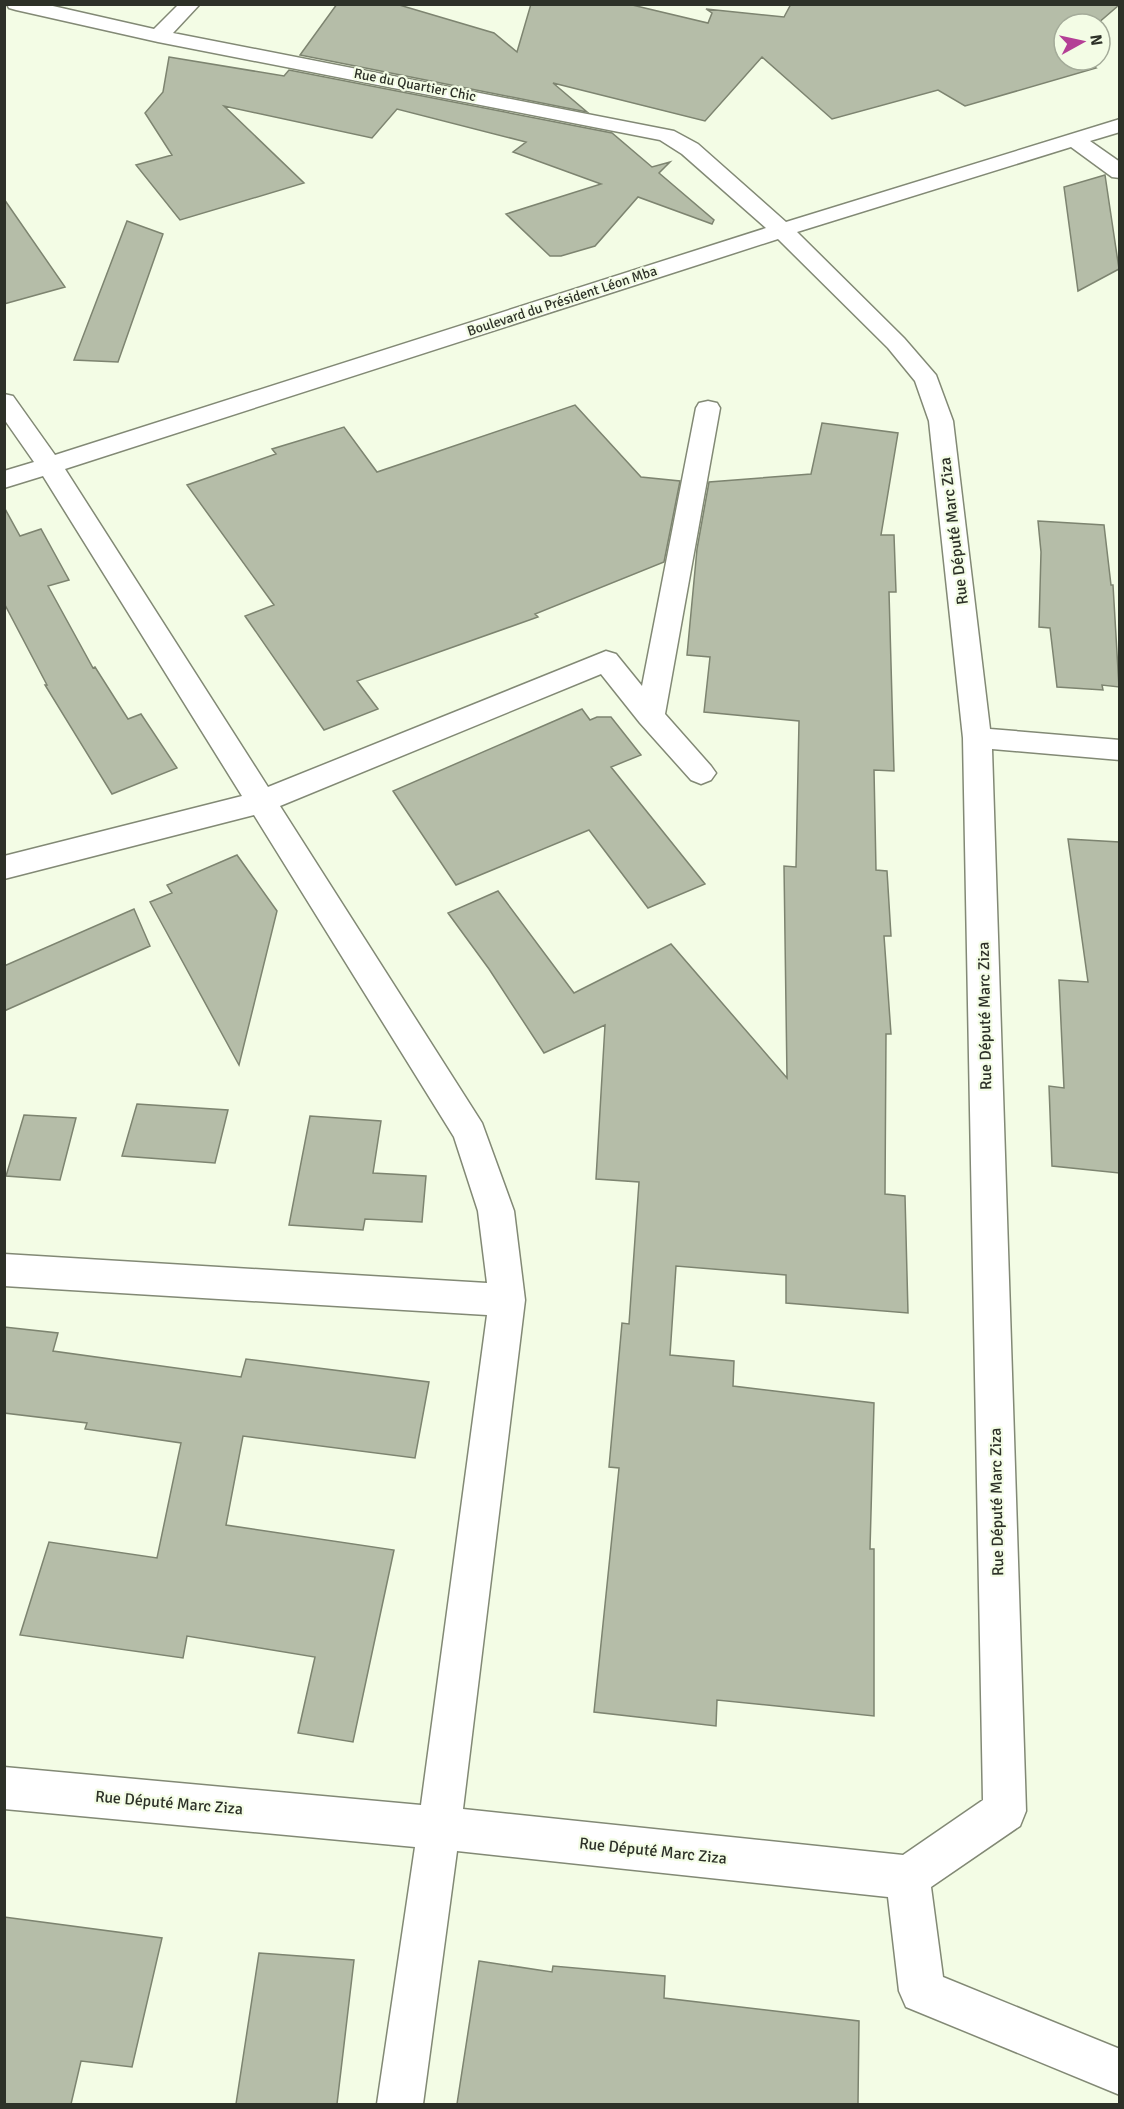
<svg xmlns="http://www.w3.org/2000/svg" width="1124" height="2109" font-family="Signika,sans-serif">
	<rect width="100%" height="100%" fill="#f3fce5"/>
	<path fill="#b5bda8" stroke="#7d8470" stroke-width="1.5" d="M337,4h59l98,29 23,19 14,-48h97l80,19 4,-10 -6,-4 78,8 7,-13 328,1 -22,19h-33v36h20l12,8 -131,38 -27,-16 -106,29 -70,-62 -57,64 -152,-38 34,29 -287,-57z
		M169,57l115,19 5,-6 323,63 40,34 18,-5 -11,11 55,47 -2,4 -74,-27 -43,49 -34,10h-11l-44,-42 95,-30 -88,-32 13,-10 -129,-33 -25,29 -148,-32 80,77 -124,37 -44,-55 36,-10 -27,-42 18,-21z
		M1105,175l14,94 -41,22 -14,-104z
		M4,199l61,88 -61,17z
		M127,221l36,13 -45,128 -44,-2z
		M575,405l66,72 39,4 -16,81 -129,52 3,3 -181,64 21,28 -54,21 -79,-114 29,-11 -87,-120 89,-31 -4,-5 72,-22 33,45z
		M822,423l76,10 -17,102h13l2,57h-7l5,179 -20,-1 2,100 11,1 4,65h-7l7,98h-5l-1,160 20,2 3,117 -122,-10v-28l-110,-9 -6,89 64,6 -1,25 141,17 -4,146h4v167l-157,-16 -1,26 -122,-14 25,-244 -10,-1 13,-144 7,1 10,-142 -43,-3 9,-154 -61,28 -55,-84 -41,-56 50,-22 76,102 97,-49 116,134 -3,-212 12,1 3,-146 -95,-9 6,-55 -23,-2 10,-106 12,-67 102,-8z
		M4,507l16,29 21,-7 28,51 -21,6 45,82 2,-1 33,52 13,-5 36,54 -65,26 -67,-109h2l-43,-82z
		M1038,521l66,4 7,60h2l6,102 -17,-2 1,5 -46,-3 -7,-59 -11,-1 2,-75z
		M582,709l8,11 7,-3h14l30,38 -30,12 94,117 -57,24 -59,-78 -133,55 -63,-94z
		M1068,839l51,3v331l-67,-7 -3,-80 15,2 -5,-108 29,2z
		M237,855l40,56 -38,154 -89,-163 22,-9 -5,-8z
		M134,909l16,37 -146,65v-45z
		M137,1104l91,6 -13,53 -93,-7z
		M24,1115l52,3 -16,62 -54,-4z
		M310,1116l71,5 -8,52 53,3 -4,46 -57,-3 -2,11 -74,-5z
		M4,1327l54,6 -5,18 188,26 5,-18 183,23 -14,76 -172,-22 -17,89 168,25 -41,192 -55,-9 17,-76 -128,-21 -4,22 -163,-23 29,-93 108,16 24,-115 -96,-14 2,-6 -83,-10z
		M4,1917l158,21 -30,129 -51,-6 -10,43h-67z
		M259,1953l95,7 -17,144h-101z
		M479,1961l73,11 1,-6 112,10 -1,22 195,23 -1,83h-401z"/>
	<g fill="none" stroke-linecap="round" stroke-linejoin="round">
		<defs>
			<path id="minor" d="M7,4h37l110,25 25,-25h21l-27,29 501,98 24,13 88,78 334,-103v13l-30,9 30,21v16l-8,-1 -41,-30 -274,85 107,106 32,37 17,46 37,308 130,11v20l-128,-11 34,1062 -6,15 -89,61 12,90 177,72v46l-214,-88 -7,-16 -11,-94 -431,-46 -34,253h-46l38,-257 -411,-38v-42l417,38 66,-490 -483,-29v-32l483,29 -9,-72 -24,-74 -200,-322 -250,64v-23l238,-60 -199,-320 -39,12v-17l30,-9 -30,-43v-25l9,2 42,59 711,-227 -84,-74 -22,-14 -502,-98 -142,-32 -7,-2zM778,239l110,109 27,33 14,40 34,317 20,1062 -80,55 -440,-46 62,-509 -11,-89 -32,-88 -202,-317 321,-132 39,49 51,57 10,4 10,-4 5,-7 -5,-7 -46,-52 55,-306 -3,-5 -9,-2 -9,2 -3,5 -54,278 -26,-32 -10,-3 -338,136 -203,-318z"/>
		</defs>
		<use href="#minor" stroke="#828975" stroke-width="3"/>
		<use href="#minor" fill="#fff" fill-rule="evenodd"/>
	</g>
	<g text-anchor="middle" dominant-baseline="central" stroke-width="4.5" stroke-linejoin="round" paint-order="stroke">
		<g font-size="14" fill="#2d3128" stroke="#f3fce5">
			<text transform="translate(415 85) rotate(11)">Rue du Quartier Chic</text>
			<text transform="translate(562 301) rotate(-18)">Boulevard du Président Léon Mba</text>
		</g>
		<g font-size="16" fill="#2d3128" stroke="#f3fce5">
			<text transform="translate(954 531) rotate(-97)">Rue Député Marc Ziza</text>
			<text transform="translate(985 1016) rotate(-91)">Rue Député Marc Ziza</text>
			<text transform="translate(997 1502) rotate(-91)">Rue Député Marc Ziza</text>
			<text transform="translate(169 1803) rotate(5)">Rue Député Marc Ziza</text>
			<text transform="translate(653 1851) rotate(6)">Rue Député Marc Ziza</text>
		</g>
	</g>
	<rect width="1124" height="2109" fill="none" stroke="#2d3128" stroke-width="12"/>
	<g transform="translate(1082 42) rotate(82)"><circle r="28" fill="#f3fce5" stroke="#a4ab99" stroke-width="1.5"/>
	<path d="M0-4.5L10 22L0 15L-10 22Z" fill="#b43f96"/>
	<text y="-9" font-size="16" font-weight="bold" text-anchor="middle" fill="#2d3128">N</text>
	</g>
</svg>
